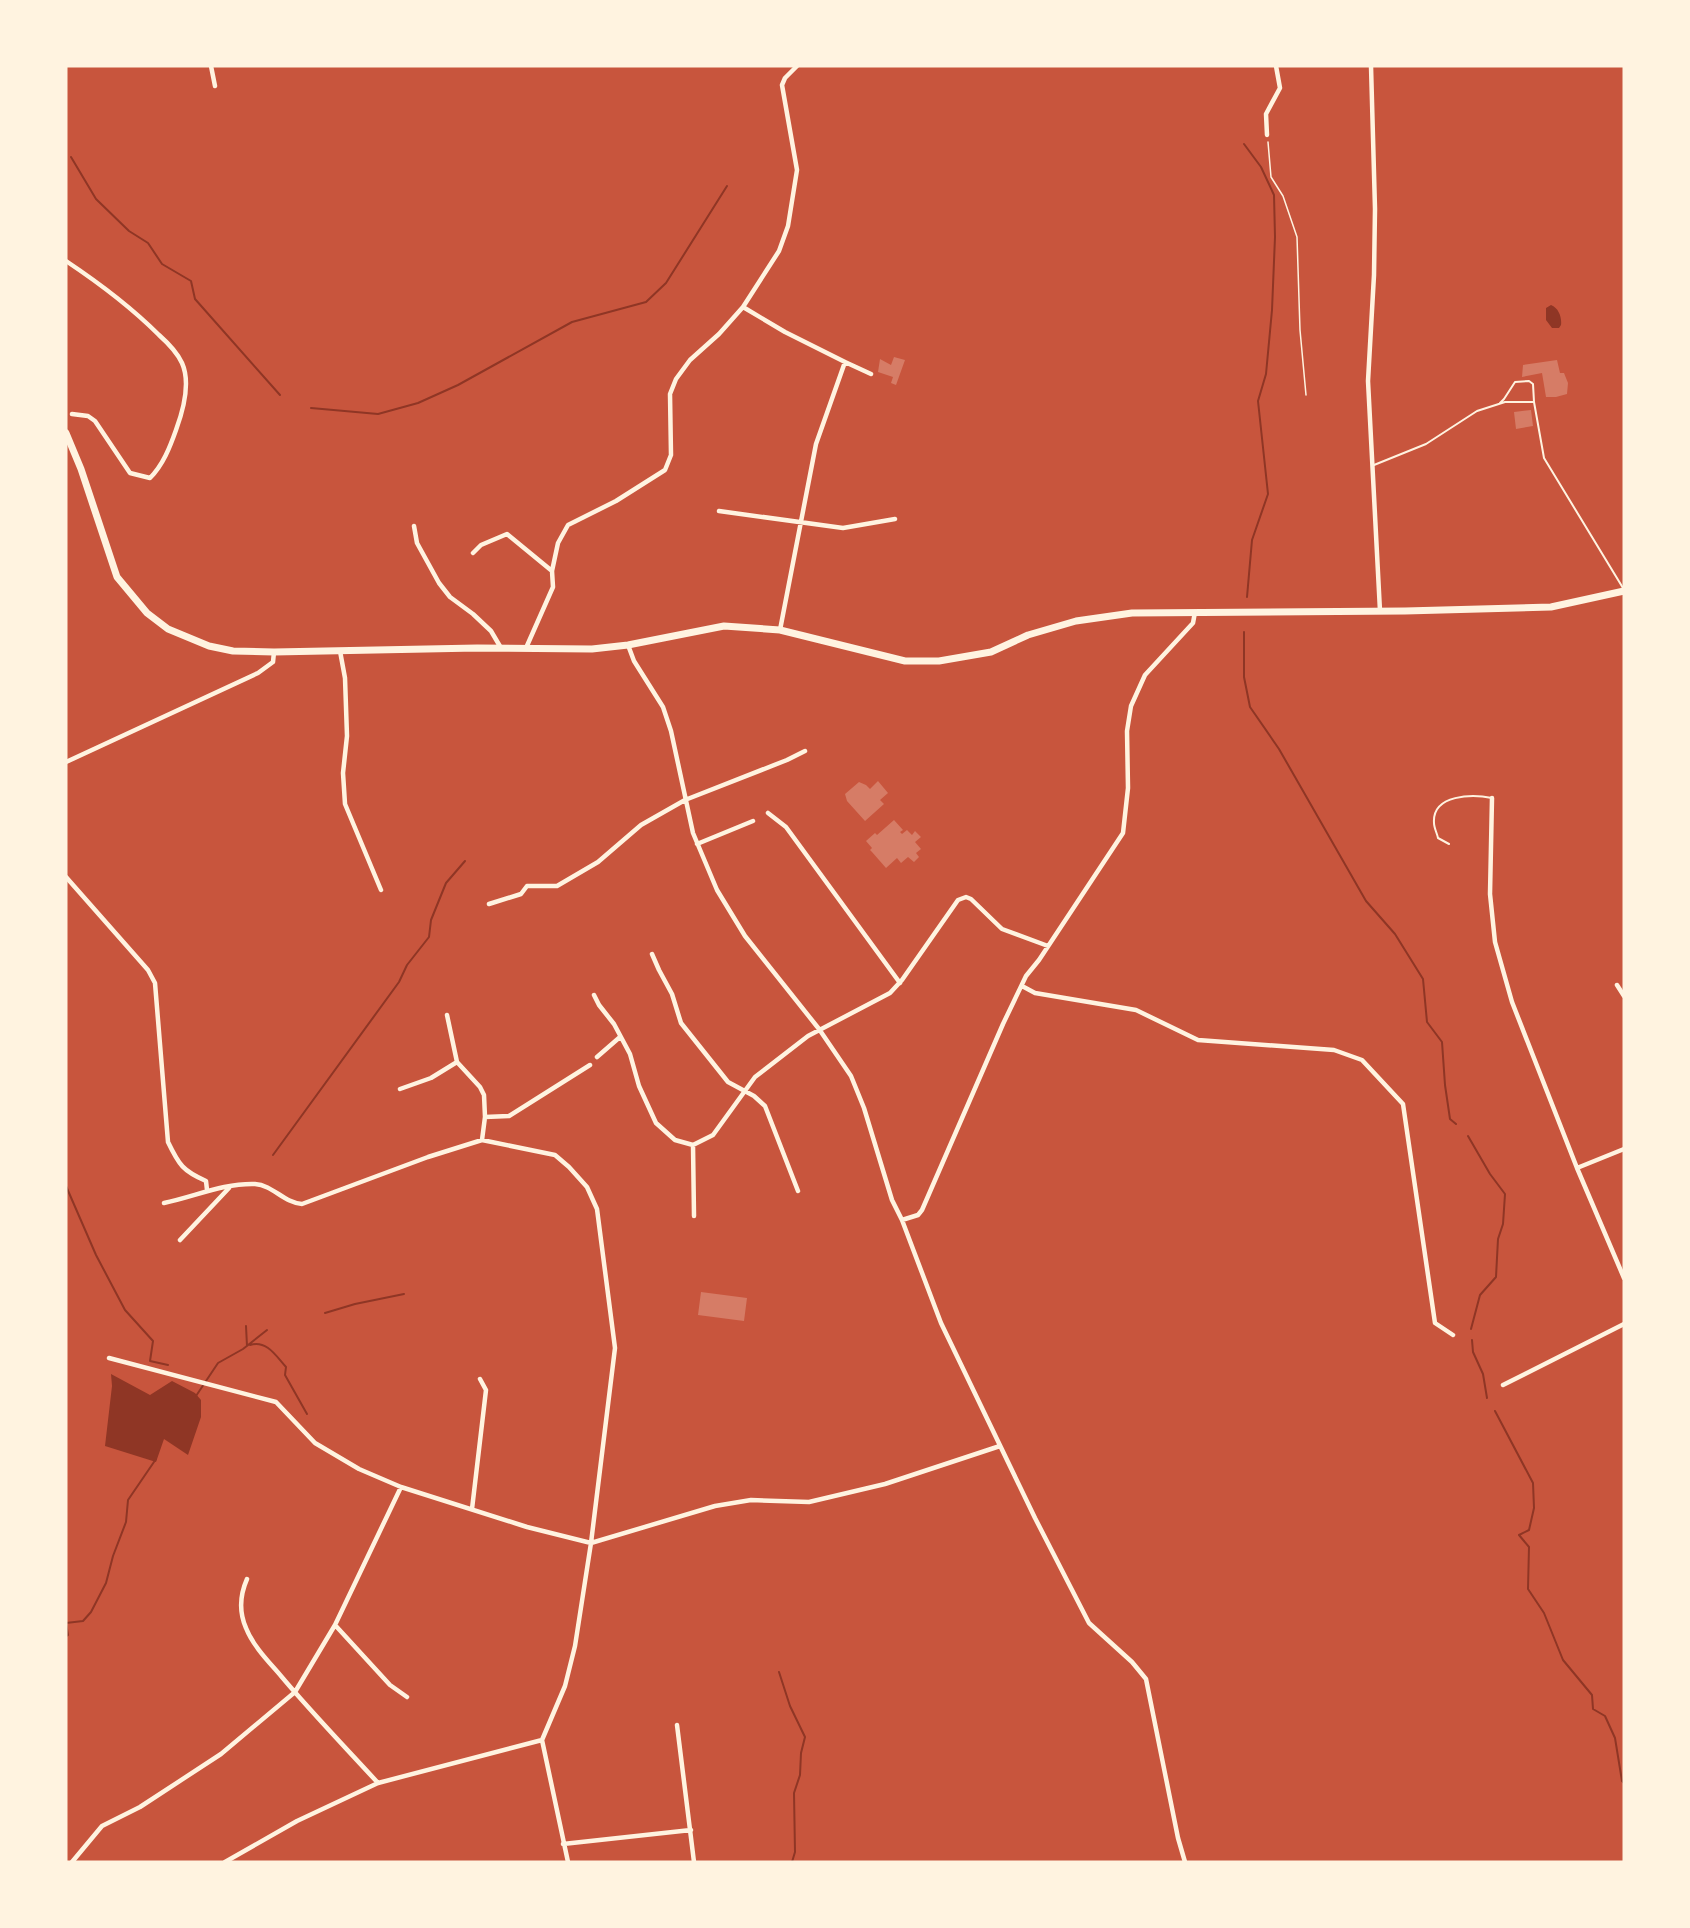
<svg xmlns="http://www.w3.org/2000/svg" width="1690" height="1928" font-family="'Work Sans',sans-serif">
	<rect width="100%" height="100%" fill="#c8553d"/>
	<path fill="#8f3625" d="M1551,305c8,3 11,13 10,20l-2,3h-7l-6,-8v-12z
		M111,1374l39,21 22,-14 23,12 6,7v17l-13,38 -24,-16 -8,23 -51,-16 7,-60z"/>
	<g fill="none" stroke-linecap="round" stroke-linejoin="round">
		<path stroke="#8f3625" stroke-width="2" d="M1244,144l17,23 13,28 1,42 -3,73 -6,64 -8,27 10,93 -16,46 -5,57
			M71,157l25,42 33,32 19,12 14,21 29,17 4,18 85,96
			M311,408l67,6 40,-11 40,-18 114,-63 74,-20 20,-19 61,-97
			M1244,632v45l6,30 29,42 87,152 29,33 28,45 4,43 15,20 3,43 5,34 6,5
			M1468,1136l22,38 15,20 -2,30 -5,15 -2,38 -16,18 -9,34
			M273,1155l126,-173 8,-17 22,-28 2,-17 15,-37 19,-22
			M66,1186l30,69 29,55 28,31 -3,20 18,4
			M325,1313l30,-9 49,-10
			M246,1326l1,20
			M1472,1340l1,12 10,22 4,24
			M250,1345c17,-5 26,11 36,22l-1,8 22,39
			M196,1396l22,-33 25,-14 24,-19
			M1495,1411l38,72 1,25 -5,22 -10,5 10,12 -1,42 16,24 19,47 29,35 1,14 12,7 10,22 7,43 2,2
			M66,1623l17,-2 8,-9 15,-29 7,-27 13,-34 2,-22 28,-41
			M66,1623l2,12 -2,1
			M779,1672l11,34 15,31 -4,16 -1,22 -6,18 1,59 -3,10"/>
	</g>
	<path fill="#d67c66" d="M894,357l11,3 -9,25 -5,-2 2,-6 -15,-5 2,-13 11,6z
		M1557,360l3,13h4l4,10 -1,11 -11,3h-10l-4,-24 -20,4 1,-12z
		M1531,410l2,16 -17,3 -2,-17z
		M878,781l10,12 -8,7 4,4 -19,17 -18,-20 -2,-7 14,-12 7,3 4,4z
		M894,820l9,10 -3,2 2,2 5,-4 5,5 3,-4 6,6 -6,5 6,7 -5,4 3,4 -5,5 -6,-5 -7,6 -4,-5 -11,10 -14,-16 -2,-2 2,-2 -6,-7 9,-8 2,2z
		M701,1292l46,6 -3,23 -46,-6z"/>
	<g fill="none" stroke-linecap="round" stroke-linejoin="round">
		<path stroke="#fff3e0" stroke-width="1.5" d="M1268,142l3,35 12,19 14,41 3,93 6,65"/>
		<path stroke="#fff3e0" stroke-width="2" d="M1500,403l4,-4 11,-17 14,-1 4,3 1,18
			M1374,465l52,-21 51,-33 28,-9h29l10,56 79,130
			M1449,844l-11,-6c-1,-5 -4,-10 -4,-15 -2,-29 39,-29 58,-25"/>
		<path stroke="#fff3e0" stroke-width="4.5" d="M211,66l4,20
			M1371,66l4,143 -1,66 -6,106 12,230
			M1267,135l-1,-21 14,-26 -4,-22
			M66,261c33,22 65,46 93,74 9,8 18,17 23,28 9,20 1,48 -6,67 -6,17 -13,35 -26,48l-20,-5 -35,-52 -7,-5 -16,-2
			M743,307l42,25 60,30
			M719,511l124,17 52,-9
			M414,526l3,17 22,40 11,14 23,17 18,17 10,17
			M473,553l8,-8 26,-11 45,37
			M780,630l36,-186 29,-82 26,12
			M628,645l6,16 29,46 8,24 22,102 24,57 28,46 74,93 32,47 13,32 28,92 10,20 39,103 94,195 54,105 43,39 14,17 32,159 7,24
			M526,648l27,-61 -1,-16 6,-28 10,-18 48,-24 49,-31 6,-15 -1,-61 6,-15 14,-19 29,-26 24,-27 36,-56 9,-25 9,-56 -15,-85 3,-7 12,-12
			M340,651l5,27 2,58 -4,37 2,31 36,86
			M66,762l192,-89 15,-11 1,-10
			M1492,798l-2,96 5,48 17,60 65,166 47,110
			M768,813l18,14 114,156
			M697,844l56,-23
			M66,877l82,93 7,13 13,159c11,23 15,29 38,39l1,9
			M489,904l32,-10 6,-8h30l41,-24 43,-37 44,-25 102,-40 18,-9
			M652,954l7,16 13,24 9,29 47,59 26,14 11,10 33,85
			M1617,985l7,11
			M1022,986l13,7 101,17 62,30 136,10 28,10 41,44 32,219 18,12
			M594,995l5,10 15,19 16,30 9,32 17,37 19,17 18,5 20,-10 42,-58 53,-41 82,-43 12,-13 56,-80 8,-3 5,2 31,30 46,17
			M447,1015l10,47 23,25 4,8 1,22 -3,23
			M597,1057l23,-20
			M400,1089l31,-11 26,-16
			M485,1117l24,-1 81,-51
			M693,1145l1,71
			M1577,1168l47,-19
			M164,1203c30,-6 59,-20 91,-19 18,1 29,19 47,20l126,-47 54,-17 73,15 14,12 18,20 10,22 18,139 -24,195 -16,103 -10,40 -23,54
			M902,1220l16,-5 4,-5 81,-186 23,-48 13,-16 84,-127 5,-45 -1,-57 4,-25 14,-31 48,-52 2,-11
			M180,1240l49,-52
			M109,1358l167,44 39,41 44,26 42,18 126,40 64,16 124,-37 36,-6 58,2 76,-18 115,-38
			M1503,1385l121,-61
			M472,1509l14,-119 -6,-11
			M247,1579c-7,16 -8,33 -1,49 7,18 23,34 35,48 31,37 65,72 97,107
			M335,1625l55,60 17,12
			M677,1725l17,137
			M542,1740l26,122
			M563,1844l128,-14
			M72,1862l30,-36 38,-19 81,-53 74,-62 40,-67 66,-138
			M225,1862l72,-41 81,-38 164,-43"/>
		<path stroke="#fff3e0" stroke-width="7" d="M66,433l15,36 36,108 30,36 21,16 41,17 24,5 41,1 203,-4 115,1 36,-4 96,-19 56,4 125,31h34l52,-9 37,-17 48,-14 56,-8 273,-2 146,-4 73,-16"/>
	</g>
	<rect width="1690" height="1928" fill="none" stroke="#fff3e0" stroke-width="135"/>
</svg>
